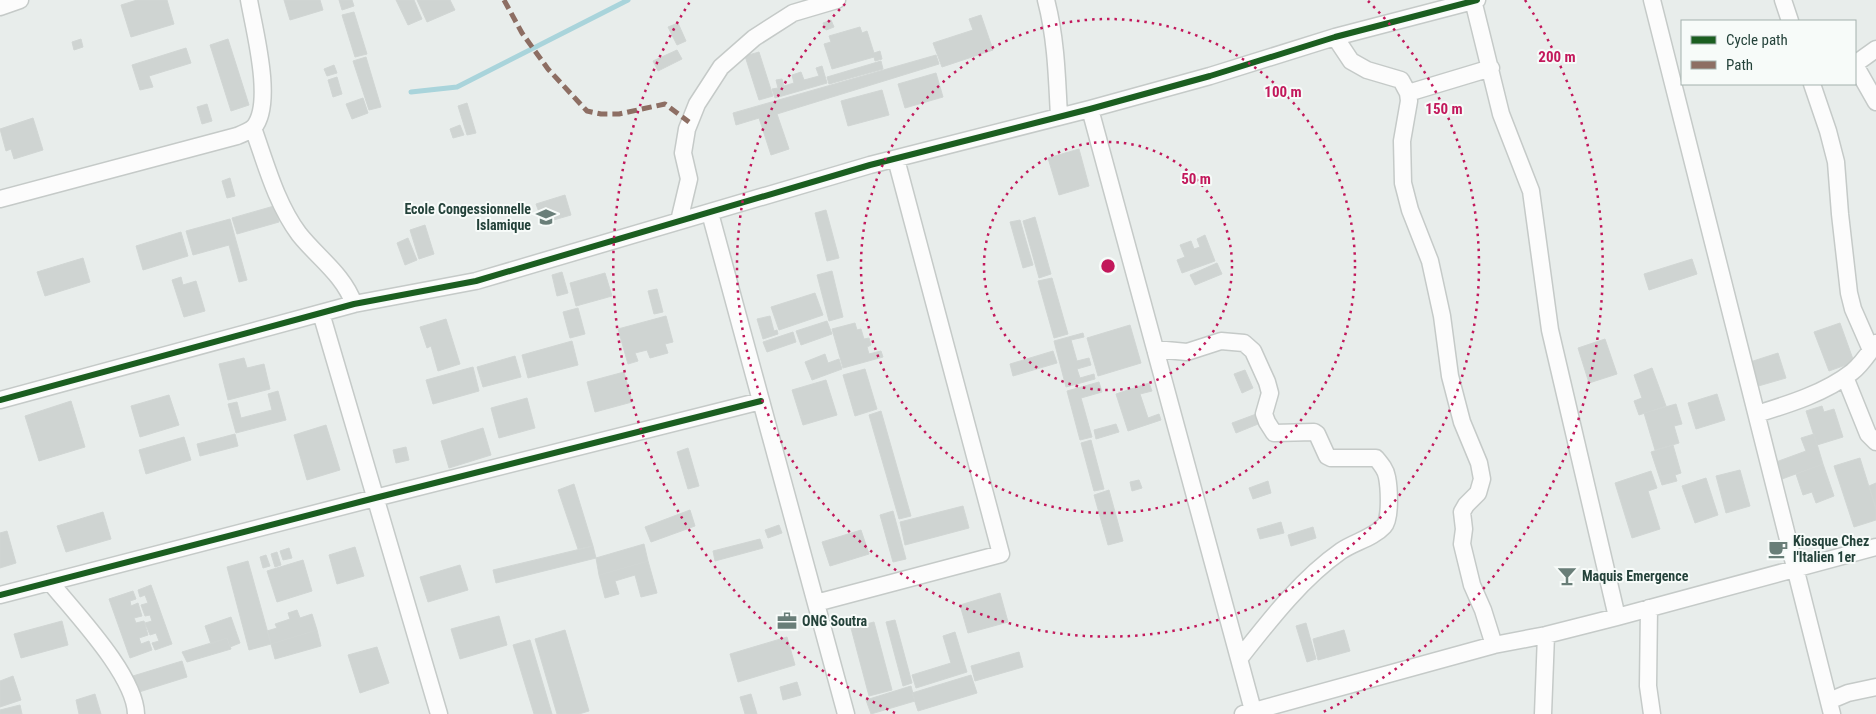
<svg xmlns="http://www.w3.org/2000/svg" width="1876" height="714" font-family="'Roboto Condensed',sans-serif">
	<rect width="100%" height="100%" fill="#e8edeb"/>
	<g fill="none" stroke-linecap="round" stroke-linejoin="round">
		<path stroke="#a9d4db" stroke-width="5" d="M411,92l46,-5 171,-87"/>
	</g>
	<path fill="#cfd4d2" stroke="#d1d6d4" d="M137,0h30l7,24 -43,13 -10,-32z
		M284,0h36l3,10 -33,10z
		M339,0h13l2,6 -12,4z
		M396,0h18l8,19 -14,6z
		M417,0h33l5,10 -28,12z
		M354,12l13,42 -12,3 -13,-42z
		M981,15l12,35 -51,17 -9,-24 40,-13 -4,-11z
		M831,20l3,7 -8,3 -3,-7z
		M678,23l8,18 -9,4 -9,-18z
		M860,27l2,6 5,-2 7,22 6,-2 2,8 -7,2 -1,-4 -42,12 -8,-25 7,-2 -2,-6z
		M81,39l2,8 -9,3 -2,-8z
		M228,39l21,66 -18,6 -21,-66z
		M186,48l5,15 -42,13 4,11 -13,3 -8,-25z
		M677,50l5,9 -24,12 -5,-10z
		M759,52l14,44 -14,4 -14,-44z
		M936,55l3,9 -162,50 12,35 -18,6 -12,-37 -23,7 -3,-12z
		M366,57l15,50 -12,3 -16,-49z
		M881,61l2,8 -54,15 -2,-7z
		M334,65l3,8 -10,3 -3,-7z
		M822,66l5,17 -52,15 -3,-9 6,-1 -2,-8 6,-1 2,7 10,-3 -2,-8 9,-3 3,8 15,-4 -3,-8z
		M936,73l7,24 -38,11 -7,-24z
		M337,77l5,17 -9,3 -5,-17z
		M882,90l7,25 -41,11 -7,-25z
		M363,98l5,15 -16,6 -6,-15z
		M467,103l9,30 -9,2 -9,-29z
		M207,104l5,17 -10,3 -5,-17z
		M33,118l10,32 -29,9 -3,-10 -5,2 -6,-22z
		M460,125l4,10 -11,3 -3,-9z
		M1079,149l10,37 -30,9 -11,-37z
		M230,178l5,18 -8,2 -5,-17z
		M565,195l6,20 -28,8 -7,-19z
		M274,206l5,16 -42,12 -5,-16z
		M826,210l13,48 -12,3 -12,-48z
		M1035,217l16,57 -12,4 -16,-57z
		M230,219l17,61 -8,2 -10,-37 -36,10 -7,-24z
		M1020,220l13,45 -10,3 -13,-46z
		M425,225l9,29 -15,5 -9,-29z
		M181,232l7,24 -45,14 -7,-24z
		M1205,235l10,26 -33,12 -5,-13 8,-3 -5,-12 11,-4 3,8 6,-2 -3,-8z
		M408,238l9,22 -12,5 -8,-22z
		M83,258l7,24 -45,14 -8,-24z
		M1692,259l5,15 -48,16 -5,-16z
		M1217,263l5,11 -27,11 -5,-10z
		M832,271l11,46 -14,4 -12,-46z
		M562,272l6,21 -11,3 -5,-21z
		M605,273l7,23 -36,10 -6,-23z
		M181,277l2,8 13,-4 9,30 -21,6 -12,-37z
		M1052,278l16,56 -14,4 -16,-57z
		M657,289l6,23 -9,2 -6,-23z
		M815,293l8,22 -44,15 -8,-23z
		M578,308l7,26 -15,4 -7,-26z
		M666,316l7,26 -8,2 3,9 -18,5 -3,-8 -12,3 3,8 -10,3 -10,-35z
		M770,316l4,15 3,-1 1,4 -15,5 -6,-20z
		M446,319l14,45 -22,7 -7,-25 -4,2 -7,-21z
		M827,321l5,13 -31,11 -5,-14z
		M855,323l2,7 4,-1 3,10 5,-1 2,7 -4,2 2,7 12,-3 2,6 -40,11 -11,-39z
		M1840,323l14,39 -25,9 -15,-39z
		M1130,325l11,38 -43,13 -11,-38z
		M793,332l3,10 -29,10 -4,-10z
		M1083,333l1,4 -13,3 6,21 12,-3 2,7 -14,4 3,9 14,-4 1,5 -29,8 -12,-46z
		M1605,339l12,35 -28,9 -11,-35z
		M572,341l6,24 -50,13 -6,-23z
		M1053,351l4,12 -44,13 -3,-12z
		M1778,353l8,25 -31,9 -8,-24z
		M825,354l3,9 11,-4 3,10 -30,11 -7,-18z
		M515,356l6,21 -38,10 -6,-20z
		M244,358l3,10 17,-4 6,25 -42,11 -9,-36z
		M473,367l6,24 -46,13 -7,-24z
		M1652,368l14,38 -27,9 -5,-14 8,-3 -8,-23z
		M865,369l12,40 -22,7 -12,-41z
		M1245,370l8,18 -11,5 -8,-19z
		M624,372l8,30 -37,10 -8,-30z
		M826,380l11,35 -34,10 -11,-35z
		M1099,382l3,10 -21,6 11,39 -12,3 -13,-49z
		M1149,383l3,8 -12,3 8,24 11,-4 2,6 -33,11 -12,-37z
		M278,391l8,29 -50,13 -8,-29 9,-2 4,16 31,-8 -4,-16z
		M1717,394l8,26 -29,9 -8,-26z
		M169,395l10,30 -39,12 -9,-31z
		M527,398l8,30 -36,10 -8,-30z
		M71,401l14,46 -46,14 -14,-45z
		M1676,404l6,20 -8,2 5,17 -24,7 -11,-37z
		M1822,406l2,6 10,-3 9,28 -26,8 -11,-34z
		M881,411l30,105 -12,3 -30,-104z
		M1259,413l4,9 -27,11 -4,-10z
		M1116,424l3,8 -23,7 -2,-9z
		M326,425l14,45 -33,10 -13,-45z
		M483,428l8,27 -42,13 -8,-27z
		M235,434l3,12 -38,10 -3,-12z
		M1814,434l9,30 -41,15 -6,-17 30,-11 -5,-13z
		M184,437l7,23 -45,14 -7,-24z
		M1091,440l13,49 -10,2 -13,-48z
		M1673,445l8,28 -6,2 2,6 -15,4 -11,-33z
		M406,447l3,13 -13,3 -3,-13z
		M688,448l11,38 -11,3 -11,-37z
		M1860,458l16,51v11l-22,7 -20,-61z
		M1823,464l11,32 -18,7 -4,-11 -9,3 -7,-21z
		M1740,470l10,36 -24,7 -10,-37z
		M1651,471l6,17 -9,3 12,38 -28,9 -17,-55z
		M1706,478l12,37 -23,8 -13,-37z
		M1139,480l3,8 -10,3 -2,-9z
		M1268,481l3,12 -18,6 -4,-11z
		M1876,483v26l-7,-23z
		M574,484l19,62 -15,3 -20,-59z
		M1109,490l14,51 -15,4 -14,-50z
		M963,506l6,22 -64,17 -5,-23z
		M690,510l5,16 -44,16 -6,-15z
		M893,511l13,48 -13,3 -13,-47z
		M103,512l8,27 -45,13 -9,-26z
		M1281,522l3,11 -24,6 -3,-10z
		M779,525l3,8 -14,5 -3,-8z
		M1313,527l3,11 -25,8 -3,-11z
		M861,530l8,24 -39,12 -8,-24z
		M7,531l9,32 -16,5v-35z
		M760,539l3,9 -48,13 -2,-10z
		M644,544l4,17 -49,14 -3,-17z
		M593,546l3,12 -100,25 -3,-13z
		M355,547l9,29 -27,8 -8,-29z
		M289,548l3,10 -9,2 -3,-9z
		M277,552l4,13 -6,2 -4,-13z
		M266,555l4,11 -7,2 -3,-11z
		M303,560l9,31 -35,11 -10,-31z
		M248,561l23,83 -22,6 -22,-83z
		M648,561l9,32 -16,4 -6,-22 -20,6 4,13 -14,4 -6,-23z
		M460,565l8,25 -40,12 -8,-25z
		M151,585l21,59 -17,6 -3,-7 7,-2 -3,-8 -6,2 -5,-12 7,-2 -2,-6 -5,1 -4,-11 7,-2 -3,-8 -5,2 -2,-7z
		M133,591l3,8 -6,2 1,5 7,-3 4,13 -8,2 2,5 8,-2 4,14 -9,3 2,6 8,-3 3,9 -22,8 -21,-59z
		M1000,593l8,29 -40,11 -8,-28z
		M297,610l3,8 12,-4 5,16 -46,14 -4,-13 10,-3 -2,-4 15,-5 -2,-6z
		M499,616l8,29 -47,14 -9,-30z
		M231,617l9,26 -10,4 -3,-9 -16,6 -6,-18z
		M895,620l17,63 -9,3 -17,-64z
		M62,621l6,24 -47,13 -7,-24z
		M874,622l18,68 -23,6 -18,-68z
		M1306,623l10,36 -9,3 -11,-36z
		M317,630l4,16 -46,13 -4,-15z
		M565,630l24,81 -10,3h-22l-22,-75z
		M1344,630l6,21 -32,9 -5,-21z
		M955,632l12,40 -51,16 -4,-13 39,-12 -8,-27z
		M787,637l8,28 -57,17 -8,-28z
		M227,638l4,11 -44,13 -5,-10z
		M530,640l22,74h-18l-21,-69z
		M377,647l12,36 -29,10 -12,-38z
		M1019,652l4,15 -48,14 -4,-15z
		M182,661l5,16 -48,15 -6,-16z
		M971,675l6,18 -59,18 -6,-18z
		M13,676l8,24 -21,7v-26z
		M797,682l4,13 -18,5 -3,-13z
		M911,686l4,15 -44,13 -5,-14z
		M95,694l6,20h-22l-3,-14z
		M751,694l6,20h-12l-5,-17z
		M20,705l2,9h-22v-4z"/>
	<g fill="none" stroke-linecap="round" stroke-linejoin="round">
		<defs>
			<path id="minor" d="M1046,0c10,38 11,77 13,117
				M1473,0l28,114 30,77 19,139 67,287
				M1652,0l180,714
				M1783,0l7,21
				M0,7l20,-7
				M1335,37l16,24 16,9 34,10 7,13 1,8 -7,40 1,42 7,27 20,51 12,55 8,60 12,46 17,41 3,16 -4,14 -12,12 -4,7 2,17 -2,15 10,41 11,25 11,35
				M1855,64l21,-15
				M1855,65l21,37
				M1812,84l16,47 8,31 4,52 9,79 4,16 18,41
				M1408,93l83,-25
				M1090,109l164,605
				M253,128c13,36 23,75 46,106 19,24 44,40 55,70
				M0,199l237,-63c5,-2 13,-5 17,-9 20,-24 0,-98 -5,-127
				M710,213l136,501
				M679,221l10,-42 -6,-26 4,-24 10,-25 24,-37 33,-29 39,-25 44,-13
				M321,313l118,401
				M1155,349l32,3 34,-11 23,2 9,8 14,31 3,11 -6,21 3,8 7,11 40,-1 3,2 10,22 4,2h45c5,6 10,12 11,19 2,10 4,42 -3,49 -11,12 -30,16 -43,25 -40,28 -72,70 -102,108
				M1845,377l23,57 8,8
				M0,400l354,-96 122,-23 394,-116 220,-56 120,-33 125,-39 142,-37
				M1757,414c32,-10 68,-21 95,-42 10,-8 17,-19 24,-29
				M50,582c25,31 85,93 86,132
				M0,595l375,-97 386,-97
				M816,603l185,-49 -105,-395
				M1649,608l-1,78 4,28
				M1829,701l19,-8 28,-6
				M1243,714l251,-69 52,-10 71,-18 259,-70
				M1543,714l3,-79"/>
		</defs>
		<use href="#minor" stroke="#c5cac8" stroke-width="19"/>
		<use href="#minor" stroke="#fcfcfc" stroke-width="16"/>
		<path stroke="#8d6e63" stroke-width="5" stroke-dasharray="10 5" stroke-linecap="butt" d="M504,0l18,33 26,36 39,42 14,3h18l46,-10 24,18"/>
		<defs>
			<path id="cycleway" d="M0,400l354,-96 122,-23 394,-116 220,-56 120,-33 125,-39 142,-37
				M0,595l375,-97 386,-97"/>
		</defs>
		<use href="#cycleway" stroke="#f7fbf9" stroke-width="9"/>
		<use href="#cycleway" stroke="#1b5e20" stroke-width="6"/>
	</g>
	<g fill="none" stroke="#c2185b" stroke-width="2.5" stroke-dasharray="2.5 5">
		<circle cx="1108" cy="266" r="124"/>
		<circle cx="1108" cy="266" r="247"/>
		<path d="M1368 1A371 371 0 1 1 848 1"/>
		<path d="M895 713A495 495 0 0 1 691 0M1525 0A495 495 0 0 1 1321 713"/>
	</g>
	<defs>
		<symbol id="school-bare" viewBox="-9 -9 18 18"><path d="M0-5L7-2L0 1L-7-2ZM-4 1L0 2.5L4 1V4Q0 6-4 4Z" fill="#697e78" stroke="#f7fbf9" stroke-width="2.5" paint-order="stroke"/></symbol>
		<symbol id="cafe-bare" viewBox="-9 -9 18 18"><path d="M-5.5-4.5H6V0H3Q3 3.5 0 3.5H-2.5Q-5.5 3.5-5.5 0ZM3-3.2v2h1.7v-2ZM-6 4.5H4V6H-6Z" fill="#697e78" stroke="#f7fbf9" stroke-width="2.5" paint-order="stroke"/></symbol>
		<symbol id="bar-bare" viewBox="-9 -9 18 18"><path d="M-6-5H6L.8 .8V4.5H3.5V6h-7V4.5H-.8V.8Z" fill="#697e78" stroke="#f7fbf9" stroke-width="2.5" paint-order="stroke"/></symbol>
		<symbol id="office-bare" viewBox="-9 -9 18 18"><path d="M-6-3h4V-5.5h4V-3h4V5H-6ZM-1-4.5V-3h2v-1.5ZM-6 0V1H6V0Z" fill="#697e78" stroke="#f7fbf9" stroke-width="2.5" paint-order="stroke"/></symbol>
	</defs>
	<g fill-rule="evenodd">
		<use href="#school-bare" x="532" y="203" width="28" height="28"/>
		<use href="#cafe-bare" x="1764" y="535" width="28" height="28"/>
		<use href="#bar-bare" x="1553" y="562" width="28" height="28"/>
		<use href="#office-bare" x="773" y="607" width="28" height="28"/>
	</g>
	<g text-anchor="middle" dominant-baseline="central" stroke-width="4" stroke-linejoin="round" paint-order="stroke">
		<g font-size="14" font-weight="bold" fill="#24423a" stroke="#f7fbf9" text-anchor="start">
			<text x="531" y="209" text-anchor="end">Ecole Congessionnelle<tspan x="531" dy="16">Islamique</tspan></text>
			<text x="1793" y="541">Kiosque Chez<tspan x="1793" dy="16">l'Italien 1er</tspan></text>
			<text x="1582" y="576">Maquis Emergence</text>
			<text x="802" y="621">ONG Soutra</text>
		</g>
	</g>
	<circle cx="1108" cy="266" r="8" fill="#c2185b" stroke="#f7fbf9" stroke-width="2.5"/>
	<g font-size="15" text-anchor="middle" font-weight="bold" fill="#c2185b" stroke="#f7fbf9" stroke-width="4" stroke-linejoin="round" paint-order="stroke">
		<text x="1557" y="62">200 m</text>
		<text x="1283" y="97">100 m</text>
		<text x="1444" y="114">150 m</text>
		<text x="1196" y="184">50 m</text>
	</g>
	<rect x="1681" y="20" width="175" height="65" fill="#f7fbf9" stroke="#a3b1ad"/>
	<rect x="1691" y="36" width="25" height="8" fill="#1b5e20" stroke="#a3b1ad"/>
	<text x="1726" y="45" font-size="15" fill="#24423a">Cycle path</text>
	<rect x="1691" y="61" width="25" height="8" fill="#8d6e63" stroke="#a3b1ad"/>
	<text x="1726" y="70" font-size="15" fill="#24423a">Path</text>
</svg>
